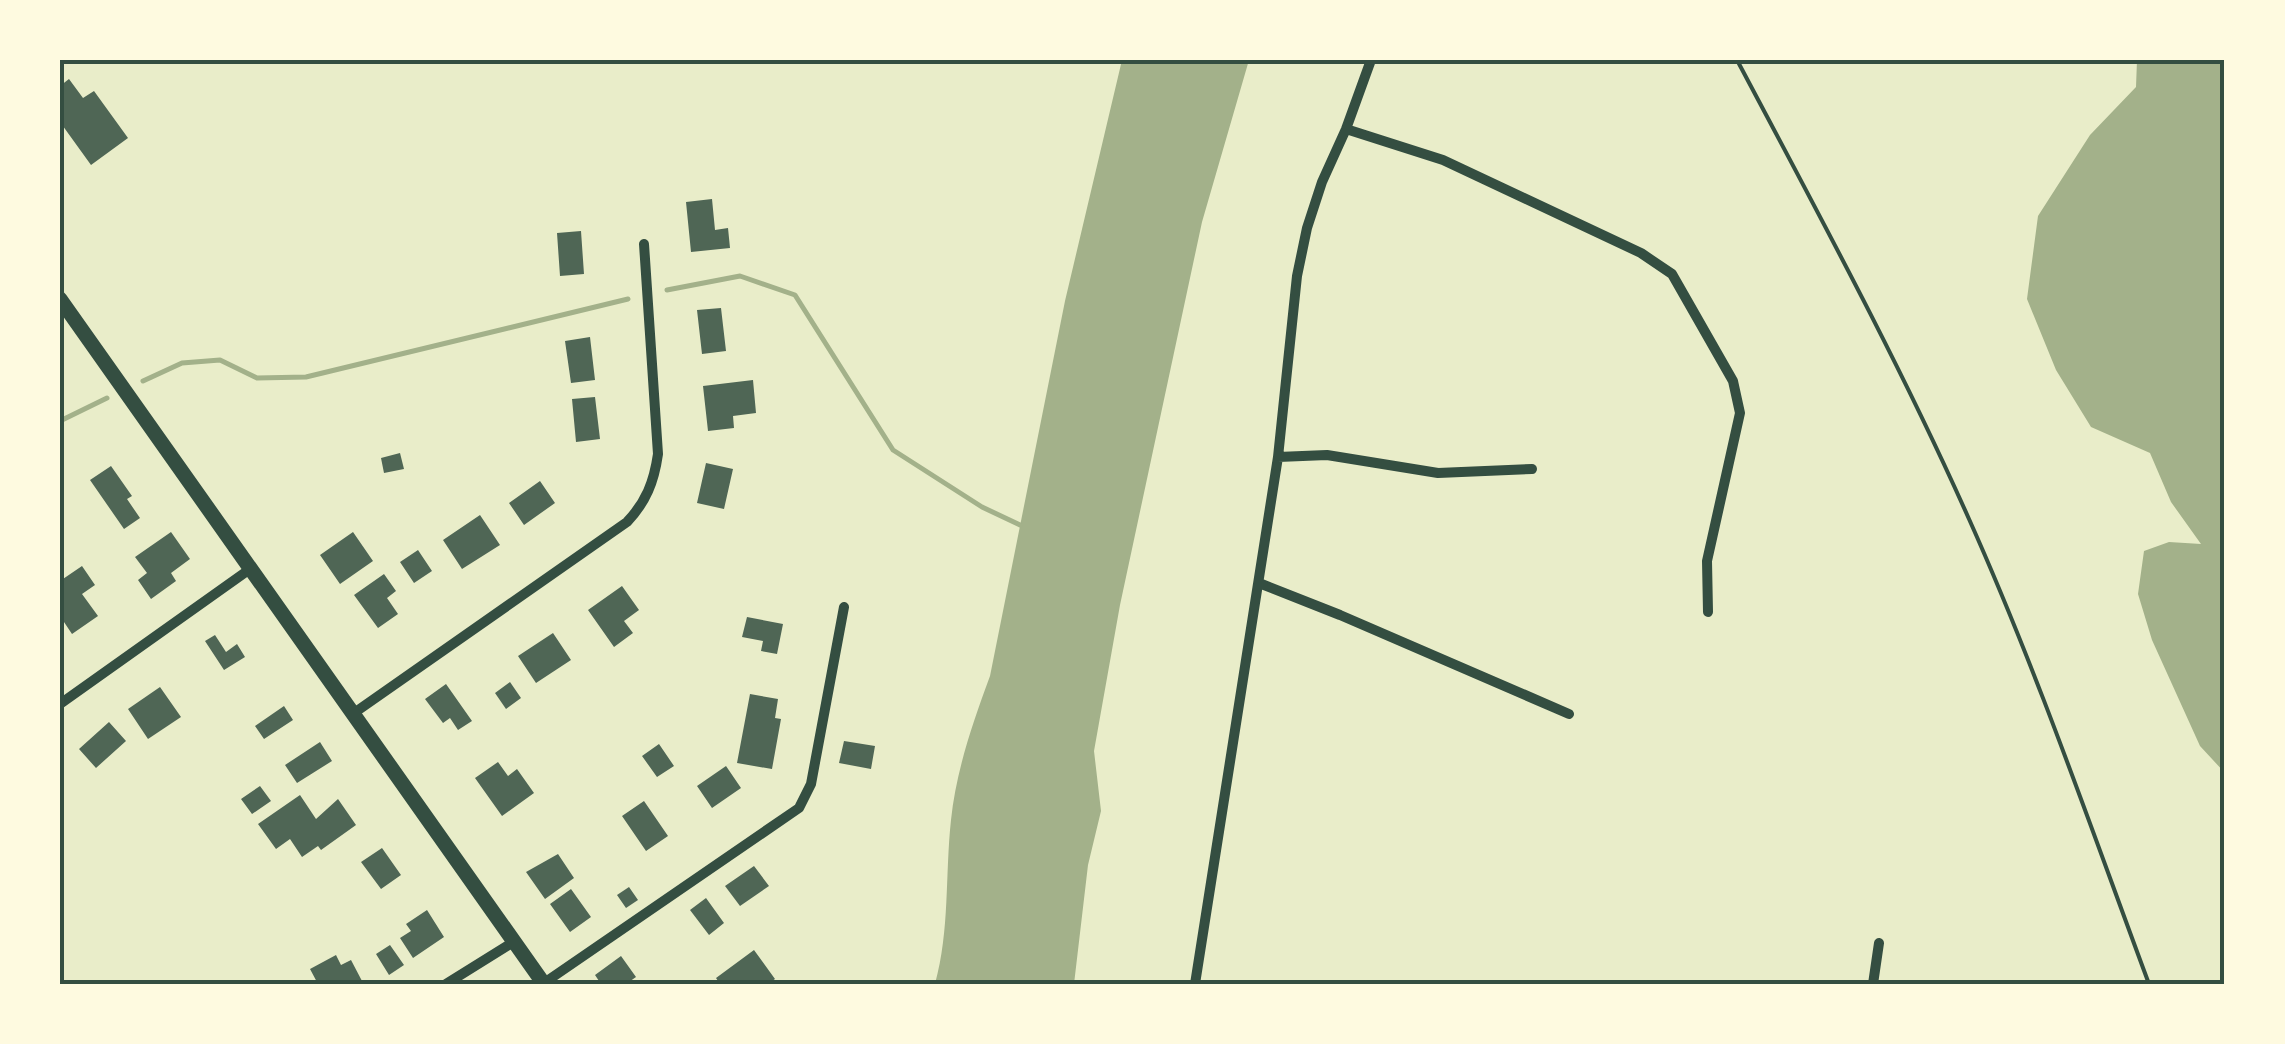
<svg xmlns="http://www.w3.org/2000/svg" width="2285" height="1044" font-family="'Open Sans',sans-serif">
	<rect width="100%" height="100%" fill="#e9edc9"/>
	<path fill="#a3b18a" d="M1122,60h127l-47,162 -82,383 -26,146 7,60 -13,54 -14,119h-139c15,-54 10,-109 16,-164 5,-49 22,-98 39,-144l75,-375z
		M2137,60h88v713l-25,-27 -48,-106 -14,-46 6,-43 25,-9 32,2 -30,-42 -21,-49 -59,-26 -35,-57 -29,-71 11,-83 52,-81 46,-48z"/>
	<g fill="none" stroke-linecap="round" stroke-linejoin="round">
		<path stroke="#a3b18a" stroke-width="5" d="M667,290l73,-14 55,19 98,155 89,57 38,18
			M143,381l39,-18 38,-3 37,18 49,-1 322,-78
			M60,421l47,-23"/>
	</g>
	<path fill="#4f6655" d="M69,79l14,19 11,-7 34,47 -37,27 -31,-43v-36z
		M712,199l3,31 13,-2 2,20 -39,4 -5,-50z
		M581,231l3,43 -24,2 -3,-43z
		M721,308l5,43 -24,3 -5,-44z
		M590,337l5,43 -24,3 -6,-42z
		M753,380l3,33 -23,3 1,12 -26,3 -5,-45z
		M595,397l5,42 -24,3 -4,-43z
		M400,453l4,16 -20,4 -3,-15z
		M706,463l27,6 -9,40 -27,-6z
		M111,466l21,30 -5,3 13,19 -16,11 -34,-49z
		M540,481l15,22 -31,22 -15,-22z
		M480,515l20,30 -38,24 -19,-29z
		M171,532l19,27 -19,14 5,8 -25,18 -13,-19 9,-7 -12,-16z
		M353,532l20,29 -33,23 -20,-29z
		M418,550l14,21 -18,12 -14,-21z
		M82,566l13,19 -13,9 16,22 -26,18 -12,-18v-35z
		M384,574l12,17 -9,7 11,16 -20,14 -24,-33z
		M622,586l17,24 -15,11 9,12 -19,14 -26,-37z
		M747,617l36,7 -6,30 -16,-3 2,-10 -21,-4z
		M553,633l18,27 -35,23 -18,-27z
		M215,635l11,17 11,-8 8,13 -21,13 -19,-29z
		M510,682l11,16 -15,11 -11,-16z
		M446,684l26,37 -14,9 -8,-12 -7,5 -18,-24z
		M160,687l21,30 -33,22 -20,-30z
		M750,694l28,5 -3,19 6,1 -9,50 -35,-6z
		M284,706l9,14 -29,19 -9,-13z
		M109,722l17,19 -30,27 -17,-19z
		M844,741l31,5 -4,23 -32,-6z
		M320,742l12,19 -35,22 -12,-18z
		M659,744l15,22 -17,11 -15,-21z
		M498,762l10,14 9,-7 17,24 -32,23 -27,-38z
		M726,766l15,22 -29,20 -15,-22z
		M260,786l11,15 -19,13 -11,-15z
		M300,795l16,24 22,-20 18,26 -35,25 -3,-4 -16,11 -12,-18 -14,10 -18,-25z
		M644,801l24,35 -22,15 -24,-35z
		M382,848l19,27 -20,14 -20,-27z
		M558,854l16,24 -29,21 -19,-27z
		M754,866l15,20 -29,20 -15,-20z
		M629,887l9,13 -12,8 -9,-13z
		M571,889l20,28 -21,15 -20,-28z
		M706,898l18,25 -15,12 -19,-25z
		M427,910l17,27 -31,21 -13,-20 11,-7 -5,-7z
		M390,945l14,20 -15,10 -13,-21z
		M754,950l21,29 -7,5h-48l-4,-6z
		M336,955l5,10 10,-5 11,21 -44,3 -8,-15z
		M621,956l15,21 -10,7h-25l-6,-9z"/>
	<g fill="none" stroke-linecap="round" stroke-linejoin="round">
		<path stroke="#344e41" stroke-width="4" d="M1737,60c80,151 162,302 232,459 68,152 122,309 180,465"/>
		<path stroke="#344e41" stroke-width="10" d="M1346,129l97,31 198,93 31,21 61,107 7,32 -33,148 1,51
			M1278,457l49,-2 111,18 94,-4
			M1259,583l81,32 229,99
			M60,704l190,-135
			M354,713l273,-191c19,-20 27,-40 31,-68l-14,-210
			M544,983l255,-175 12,-24 33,-177
			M446,984l69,-43
			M1195,984l83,-527 19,-181 10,-48 15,-46 24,-53 25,-69
			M1873,984l6,-41"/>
		<path stroke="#344e41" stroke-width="15" d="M60,299l484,685"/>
	</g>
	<rect width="2285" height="1044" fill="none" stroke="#fefae0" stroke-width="125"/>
	<rect x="62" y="62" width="2160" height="920" fill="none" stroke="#344e41" stroke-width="4"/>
</svg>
